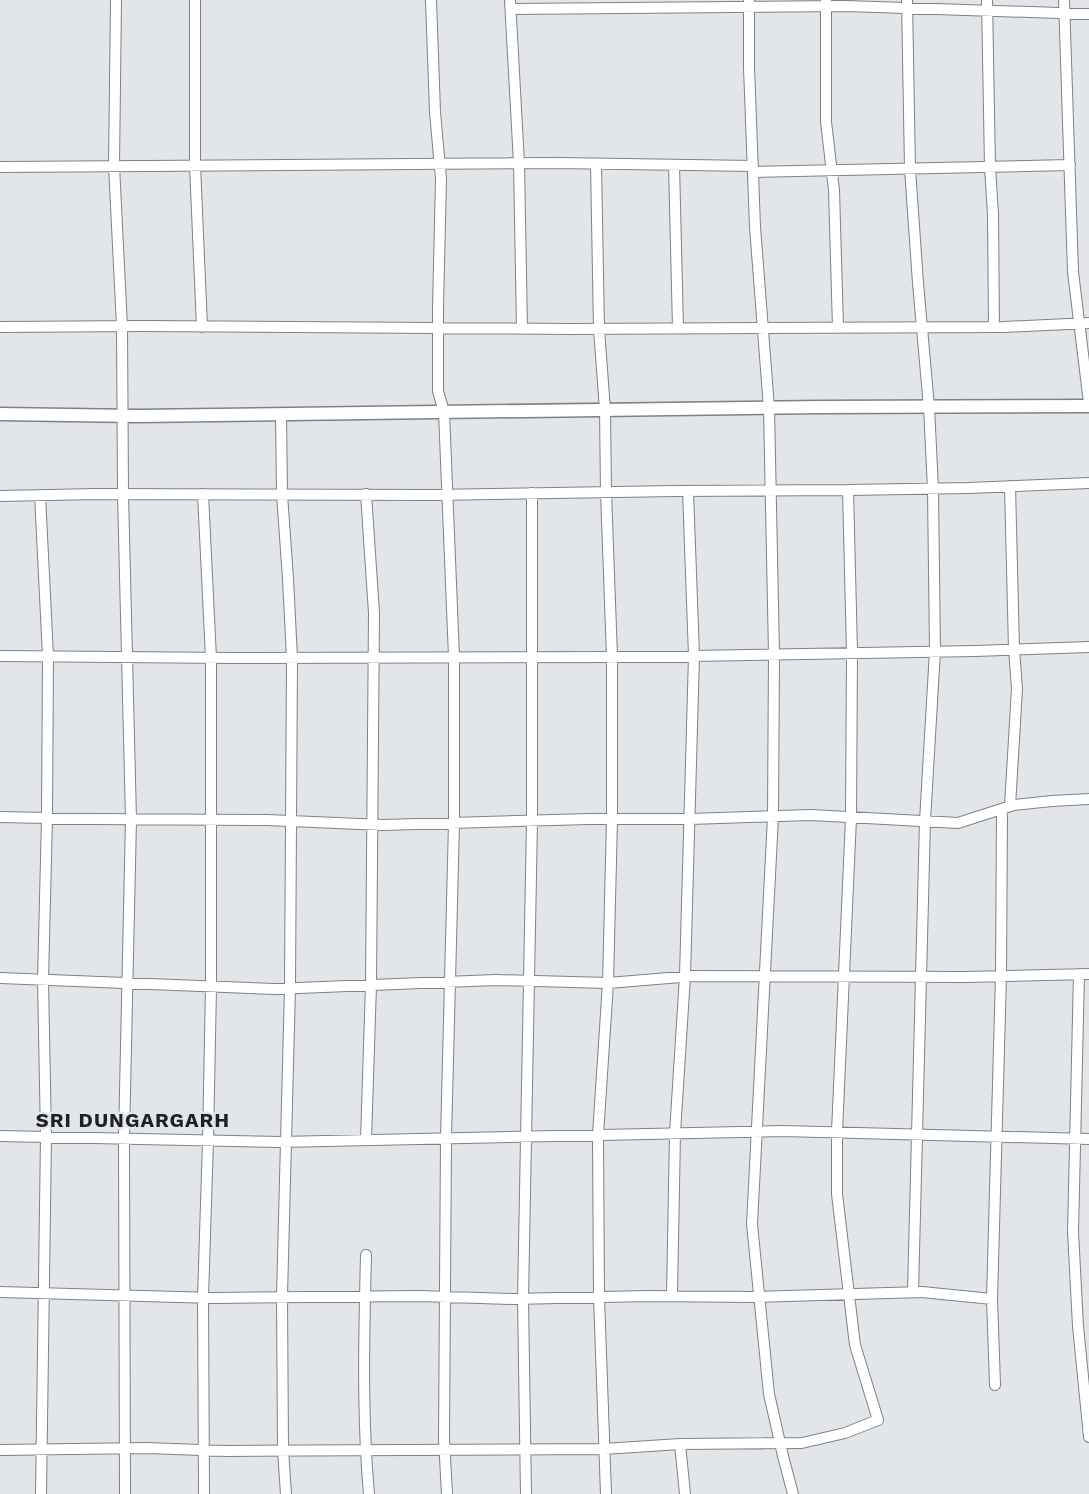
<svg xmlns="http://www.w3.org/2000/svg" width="1089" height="1494" font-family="'Work Sans',sans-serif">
	<rect width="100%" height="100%" fill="#e2e6ea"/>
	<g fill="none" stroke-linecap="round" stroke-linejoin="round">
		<defs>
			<path id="minor" d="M116,0l-2,166 8,160 1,168 8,325 -7,319 1,356
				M195,0v165l7,162
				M431,0l4,112 6,67 -3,129v83l6,21 10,245v166l-8,316 -2,300 3,55
				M510,0l9,163 3,166
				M749,0v67l6,160 14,181 5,246 -1,163 -21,407 17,170 14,62 10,38
				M907,0l3,169 8,114 11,124 4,82 2,162 -10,170 -12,471
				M987,0l3,167 3,47 1,113
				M1064,0l9,272 16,131
				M826,1v121l8,68 4,137
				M511,9l335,-3 243,8
				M596,164l3,165 6,81 1,82 6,165v162l-4,164 -10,152 1,162 7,197
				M674,165l4,163
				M0,167l559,-4 194,3
				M753,172l317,-7
				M0,327l143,-1 428,3 433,-2 85,-4
				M281,414l1,80 6,85 4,79 -2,330 -8,308 1,154 3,44
				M203,494l8,164v328l-3,155 -5,156 1,197
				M366,494l8,119 -3,372 -5,155
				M40,495l8,161 -1,162 -4,162 3,157 -5,357
				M0,496l97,-2 335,1 244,-4 172,-1 120,-2 121,-5
				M0,656l232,2 402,-1 341,-6 114,-4
				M1010,806l7,-117 -3,-40 -4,-163
				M0,817l93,2 174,1 116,5 206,-6h101l121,-4 147,8 56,-18 38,-4 37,-2
				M1079,974l-6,258 5,94 11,111
				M0,978l274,11 221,-9 113,3 85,-7 272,1 124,-3
				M0,1136l280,6 502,-11 307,8
				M366,1255c-2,79 -4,160 3,239
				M0,1292l214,6 205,-2 93,3 136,-3 105,1 169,-5 70,7
				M672,1296l3,-163 10,-157 9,-320 -6,-165
				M995,1385l-3,-86 9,-323 1,-167
				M680,1444l5,50
				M0,1450l147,-2 80,3 377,-2 76,-5 122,-1 43,-10 33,-13 -23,-75 -18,-151v-62l14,-314 1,-166 -4,-162
				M526,1494l-3,-195 9,-478v-328"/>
			<path id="tertiary" d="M0,414l137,2 685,-9 267,-1"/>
		</defs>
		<use href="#minor" stroke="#7e8286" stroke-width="12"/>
		<use href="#tertiary" stroke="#7e8286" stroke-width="15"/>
		<use href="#minor" stroke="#fff" stroke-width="10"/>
		<use href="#tertiary" stroke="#fff" stroke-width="12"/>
	</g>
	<g text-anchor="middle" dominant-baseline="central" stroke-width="5" stroke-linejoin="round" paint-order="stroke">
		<g font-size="20" font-weight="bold" letter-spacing="1" fill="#1f2122" stroke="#e2e6ea">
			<text x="133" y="1120">SRI DUNGARGARH</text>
		</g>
	</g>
</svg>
